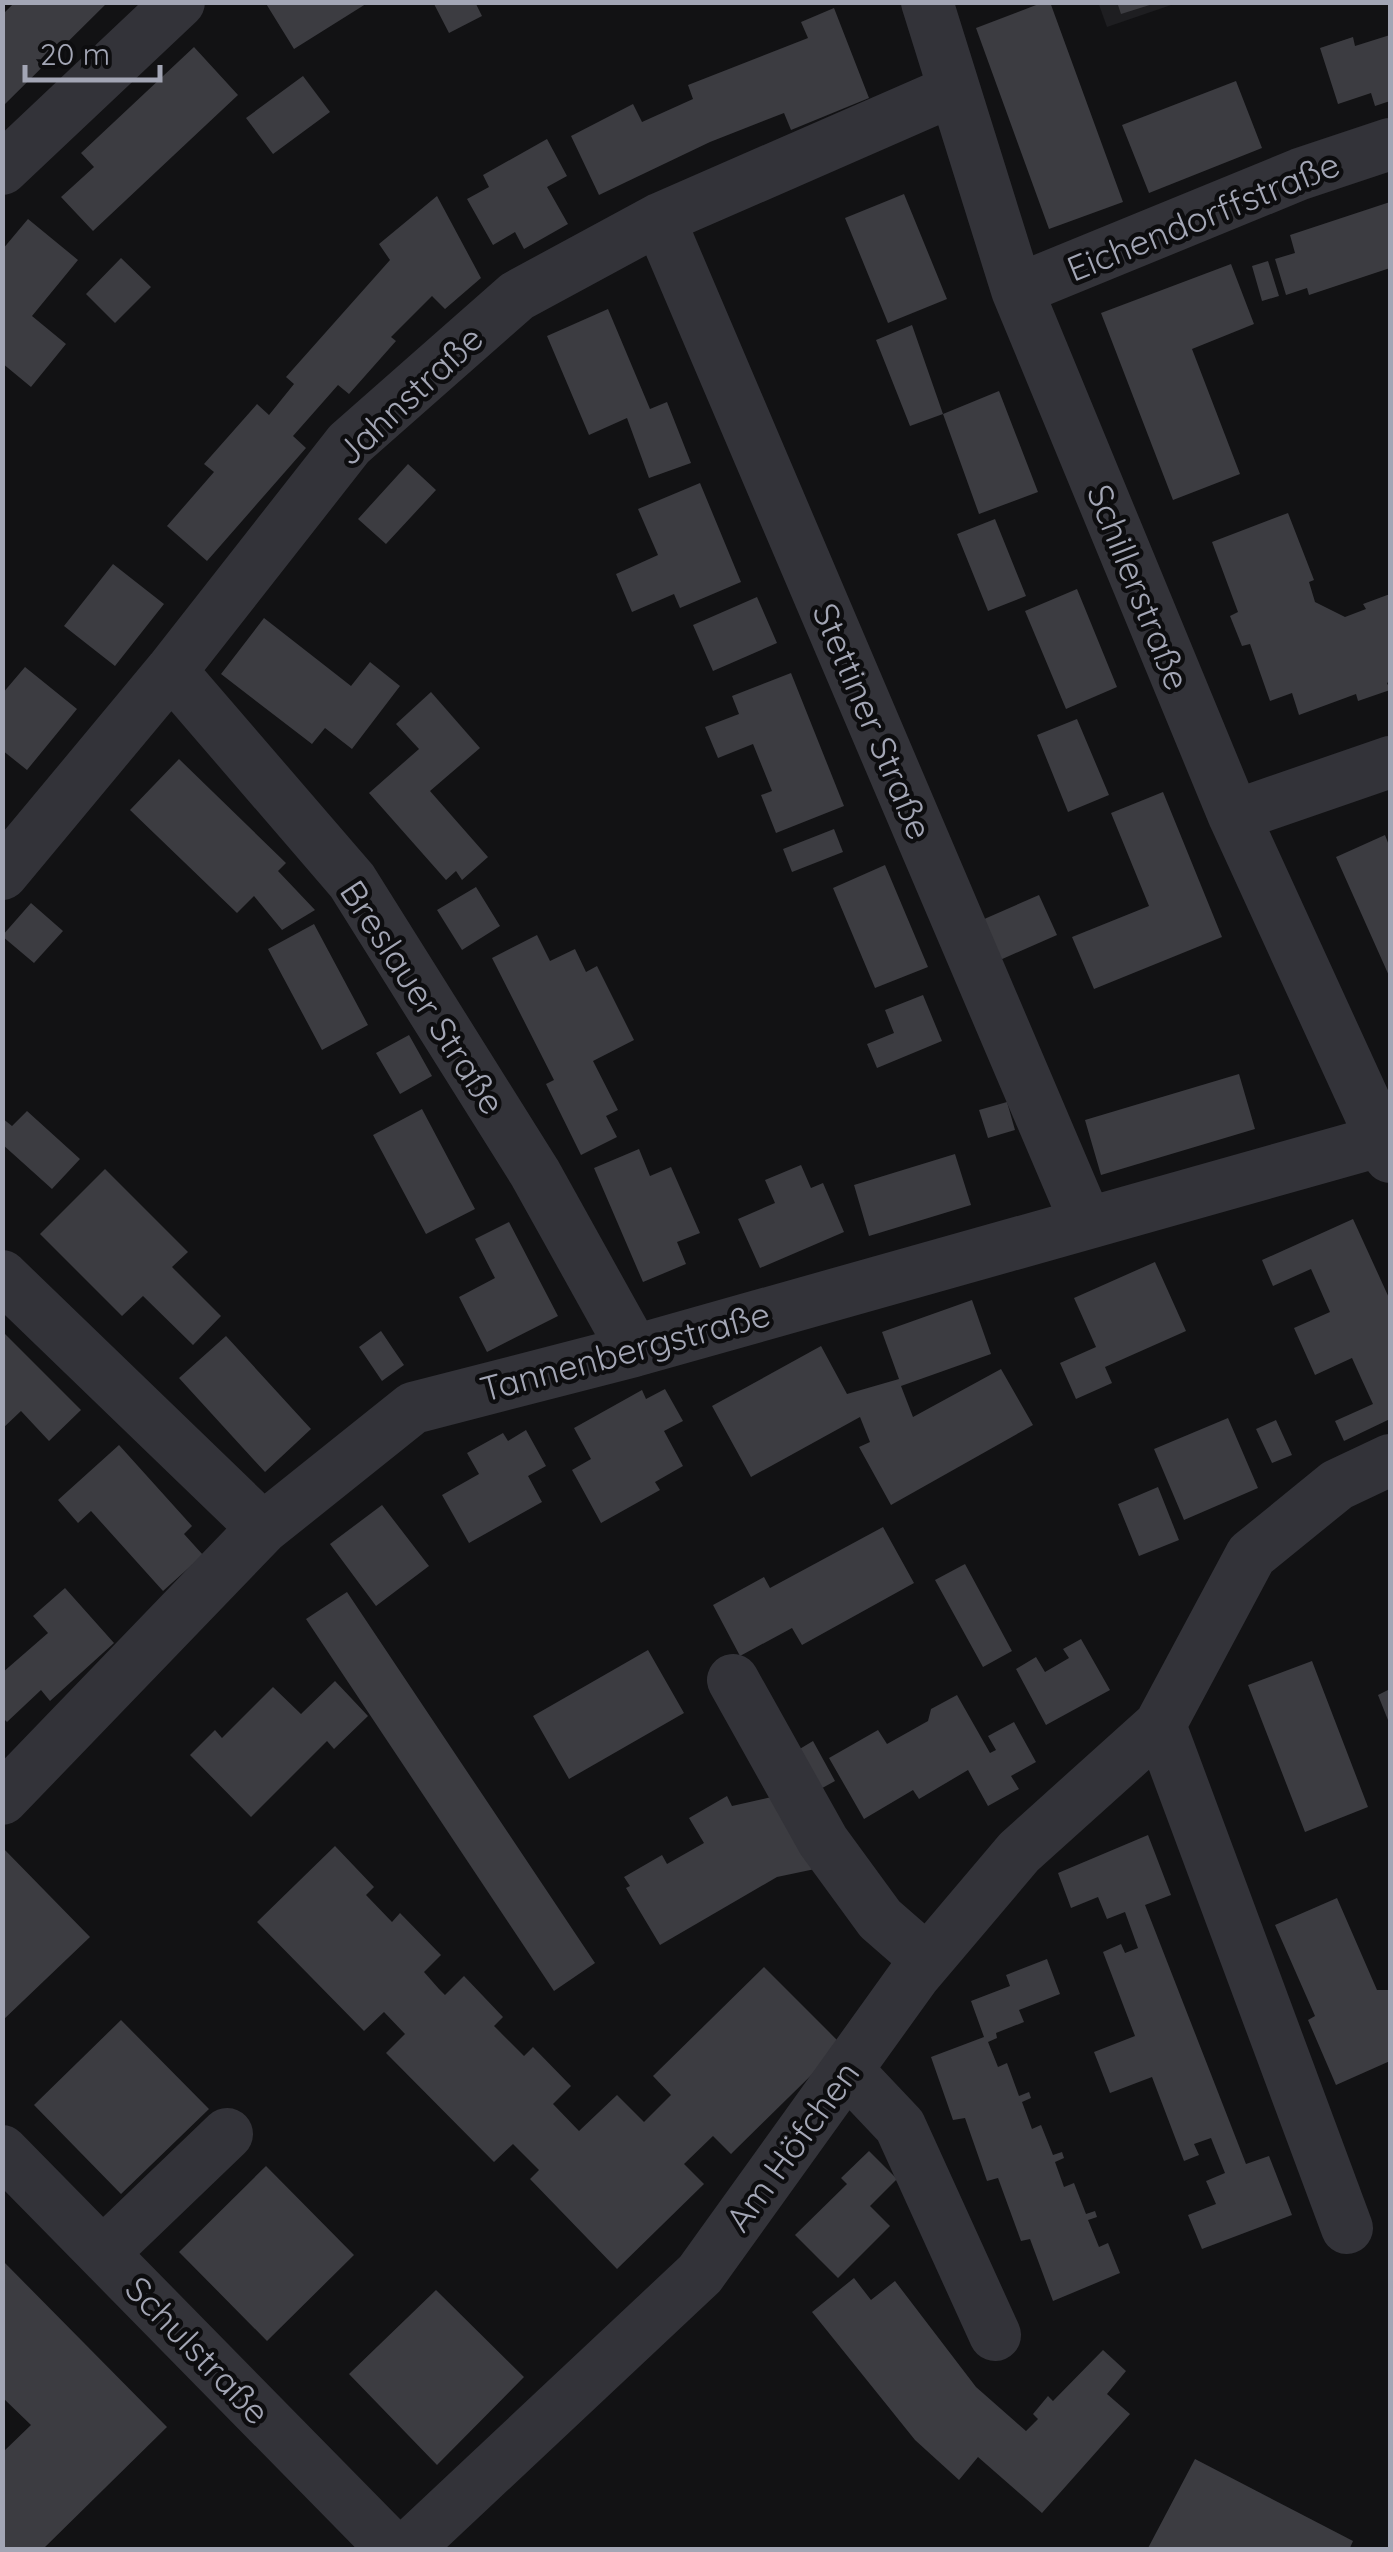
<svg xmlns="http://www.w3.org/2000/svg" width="1393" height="2552" font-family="Quicksand,sans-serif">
	<rect width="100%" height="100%" fill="#121214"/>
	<path fill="#1e1e21" d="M1098,2l79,1 -70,24z"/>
	<path fill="#3c3c41" d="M15,2h93l-106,105v-92z
		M265,2h104l-75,47z
		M433,2h42l7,14 -33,17z
		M1044,2h6l73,200 -74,27 -73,-201z
		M1117,2h39v1l-35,11z
		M834,8l35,90 -78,32 -7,-17 -74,29 -111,53 -28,-59 62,-32 9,18 51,-23 -5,-14 120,-47 -7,-16z
		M1390,35v66l-15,5 -4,-13 -33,11 -18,-56 33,-11 2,9z
		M194,47l44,48 -145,136 -32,-34 33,-30 -13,-14z
		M303,76l27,36 -57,42 -27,-36z
		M1236,81l26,67 -113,45 -27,-68z
		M547,139l20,37 -20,11 21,37 -44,25 -9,-17 -22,13 -26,-46 22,-12 -6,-12z
		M904,194l43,105 -59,24 -43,-105z
		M437,196l44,82 -36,31 -13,-13 -41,41 5,4 -47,53 -11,-9 -45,51 13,12 -99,113 -40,-35 47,-54 -10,-8 53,-60 12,11 25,-31 -8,-7 104,-117 -11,-16z
		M1390,202v66l-81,27 -2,-7 -21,7 -11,-36 20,-6 -5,-18z
		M28,219l50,41 -46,56 34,28 -35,43 -29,-24v-113z
		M121,258l30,29 -36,36 -29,-29z
		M1268,261l11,35 -17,5 -10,-35z
		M1231,264l23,60 -62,25 48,125 -67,26 -72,-187z
		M608,309l42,100 17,-7 24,61 -42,15 -22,-60 -38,17 -42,-99z
		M912,325l31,89 -33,12 -34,-86z
		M999,391l39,101 -59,22 -36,-100z
		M408,464l28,26 -50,54 -28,-25z
		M700,483l41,99 -61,26 -6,-14 -42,18 -16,-38 42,-19 -20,-46z
		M1288,513l26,67 -5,2 6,20 30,15 21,-8 -3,-5 27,-10v87l-3,2 3,7 -32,11 -2,-7 -57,21 -7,-22 -22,8 -20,-57 -8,2 -12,-30 8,-4 -26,-70z
		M995,519l31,77 -38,15 -31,-77z
		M113,564l51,40 -49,62 -51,-40z
		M1077,589l40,98 -51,22 -41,-98z
		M757,597l20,46 -64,28 -20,-46z
		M264,618l87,68 19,-24 30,24 -48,63 -27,-21 -13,16 -91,-70z
		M25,667l52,42 -50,61 -25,-20v-56z
		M791,673l53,133 -68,27 -15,-38 11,-4 -19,-47 -35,14 -13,-31 34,-13 -7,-18z
		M431,692l49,56 -50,43 58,66 -26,23 -6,-9 -10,9 -77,-87 50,-44 -23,-25z
		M1077,719l32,76 -41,17 -31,-77z
		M179,759l107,104 -8,8 37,39 -33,20 -28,-34 -17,17 -107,-103z
		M1163,792l59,145 -128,52 -22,-52 77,-31 -38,-93z
		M834,829l9,23 -51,20 -9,-23z
		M1385,835l5,13v130l-54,-121z
		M885,865l43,102 -53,21 -42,-100z
		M476,887l24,39 -38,24 -25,-40z
		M1039,895l18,40 -57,25 -18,-40z
		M31,903l32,28 -29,32 -32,-27z
		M314,924l54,101 -46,25 -54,-101z
		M537,935l13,26 25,-12 11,23 11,-6 37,74 -41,21 25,49 -12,6 11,21 -36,18 -35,-71 8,-4 -62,-122z
		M923,995l19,46 -65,27 -10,-24 27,-11 -9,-23z
		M409,1035l23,41 -32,18 -24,-41z
		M1239,1074l16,55 -154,46 -16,-55z
		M1007,1102l8,28 -27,8 -9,-28z
		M422,1109l53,100 -49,25 -53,-99z
		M27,1111l53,48 -28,30 -50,-45v-26l10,8z
		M639,1149l11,27 21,-9 29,66 -23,9 9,22 -43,18 -49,-114z
		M955,1154l16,51 -102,31 -15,-51z
		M801,1165l10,23 12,-5 21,49 -84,36 -22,-49 37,-16 -10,-23z
		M105,1169l83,83 -16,15 49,49 -28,29 -50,-49 -21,20 -82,-82z
		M1353,1219l37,81v119l-46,22 -9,-20 38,-17 -12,-26 -9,-20 -37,17 -21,-47 36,-16 -19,-43 -38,17 -11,-26z
		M509,1222l49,94 -71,36 -28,-55 36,-19 -20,-39z
		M1155,1262l31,69 -81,36 7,16 -36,16 -16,-36 36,-16 -22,-49z
		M972,1300l19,54 -90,32 12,31 88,-48 32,56 -142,80 -32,-58 11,-5 -10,-25 -109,60 -39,-71 109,-60 26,48 52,-15 -17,-47z
		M2,1331l79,79 -32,31 -28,-30 -19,18z
		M381,1331l23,34 -22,16 -23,-34z
		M226,1336l85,93 -46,43 -86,-94z
		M665,1389l18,32 -19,10 19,35 -28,16 5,8 -59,33 -29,-53 19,-11 -17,-31 68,-38 4,9z
		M1228,1418l30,70 -74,32 -30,-71z
		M1276,1420l16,35 -20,8 -16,-34z
		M526,1430l20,36 -18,10 14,26 -73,41 -27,-48 37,-21 -12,-21 36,-20 5,8z
		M119,1445l73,81 -8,8 19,21 -40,36 -72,-80 -13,12 -20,-23z
		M1158,1487l21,53 -40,16 -21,-52z
		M382,1505l47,61 -53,40 -46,-62z
		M883,1527l31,56 -112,62 -10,-17 -52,28 -27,-51 51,-28 6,11z
		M965,1564l47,87 -29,16 -48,-87z
		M65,1588l49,55 -64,58 -9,-11 -34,32 -5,-5v-44l46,-40 -15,-17z
		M347,1592l248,371 -41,28 -248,-372z
		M1081,1639l29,51 -64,35 -30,-56 20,-12 9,15 24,-14 -6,-9z
		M648,1650l36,63 -115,66 -36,-63z
		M1312,1661l56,146 -63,25 -57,-147z
		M335,1681l33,35 -34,33 -7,-8 -76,76 -61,-62 25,-25 7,8 51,-51 28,27z
		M1390,1689v36l-12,-30z
		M957,1695l33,58 6,-3 -8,-14 26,-14 22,40 -25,14 8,13 -31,17 -20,-36 -49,29 -6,-9 -49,29 -35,-61 49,-28 9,14 41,-23 3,-12z
		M813,1741l22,40 -20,11 -22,-39z
		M780,1795l35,74 -38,8 -117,68 -34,-57 4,-2 -6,-9 38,-22 5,9 37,-21 -15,-25 38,-22 5,10z
		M1148,1835l23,60 -26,10 101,259 23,-8 23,59 -90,34 -14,-34 28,-11 -10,-23 19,-8 -14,-35 -17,6 5,11 -15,6 -32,-84 -42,16 -16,-41 41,-16 -32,-84 18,-8 4,9 13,-5 -13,-36 -18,7 -9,-22 -27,11 -13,-35z
		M335,1846l39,41 -8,8 26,27 8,-9 41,42 -17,17 15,17 6,6 19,-19 39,41 -9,9 30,30 9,-9 38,39 -18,18 26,27 38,-36 27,27 27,-27 -18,-19 111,-109 78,78 -111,109 -18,-18 -29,28 20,20 -87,85 -87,-90 9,-9 -26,-26 -19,18 -108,-109 19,-19 -21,-22 -20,19 -107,-109z
		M2,1847l88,90 -88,84z
		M1337,1898l40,92h13v71l-54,24 -28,-65 7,-4 -40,-91z
		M1047,1959l13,35 -41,16 5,12 -28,11 1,5 -9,4 10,25 9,-4 12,33 10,-4 2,6 -9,4 10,27 9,-4 12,30 9,-3 2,6 -9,4 9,25 10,-4 12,31 9,-3 2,6 -9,3 11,27 9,-4 12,30 -67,28 -23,-62 -9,2 -23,-63 -11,3 -22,-63 -12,2 -22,-63 53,-20 -13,-36 39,-15 -4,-11z
		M121,2020l88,89 -88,85 -87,-89z
		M869,2151l28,28 -27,27 20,20 -52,52 -43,-43 52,-51 -6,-6z
		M266,2166l88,89 -87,86 -88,-89z
		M2,2260l165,167 -125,123h-40v-97l29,-28 -29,-28z
		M854,2278l17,22 24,-19 81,106 50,44 12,-12 -5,-5 15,-18 5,5 50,-51 23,21 -19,23 23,20 -88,99 -64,-56 -19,23 -44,-40 -103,-128z
		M436,2290l88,87 -87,88 -88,-91z
		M1195,2459l158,82 -4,9h-202z"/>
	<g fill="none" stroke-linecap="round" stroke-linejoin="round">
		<path stroke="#333339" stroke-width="52" d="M927,2l90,288 217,526 156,341
			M2,169l177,-167
			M659,219l427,1003
			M1017,290l283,-116 90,-30
			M171,671l181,210 183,292 99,178
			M1234,816l156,-54
			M2,874l169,-203 178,-227 168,-148 142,-77 293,-128
			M2,1276l261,252
			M733,1680l90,161 57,78 47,41
			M1160,1725l187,503
			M2,1799l261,-271 150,-120 221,-57 749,-211
			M847,2070l53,56 95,209
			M2,2151l392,399
			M103,2253l124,-119
			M406,2550l294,-276 214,-298 105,-124 141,-127 91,-170 86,-70 53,-25"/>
	</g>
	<g text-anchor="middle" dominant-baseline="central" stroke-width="9" stroke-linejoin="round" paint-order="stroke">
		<g font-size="35" fill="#a3a6b5" stroke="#0d0d0f">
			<text transform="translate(1203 216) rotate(-22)">Eichendorffstraße</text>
			<text transform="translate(409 395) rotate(-43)">Jahnstraße</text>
			<text transform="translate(1139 587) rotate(68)">Schillerstraße</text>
			<text transform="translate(873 721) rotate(67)">Stettiner Straße</text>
			<text transform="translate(423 997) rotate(57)">Breslauer Straße</text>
			<text transform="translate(625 1351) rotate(-15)">Tannenbergstraße</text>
			<text transform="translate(792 2146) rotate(-54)">Am Höfchen</text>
			<text transform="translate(198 2350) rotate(46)">Schulstraße</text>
		</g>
	</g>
	<rect width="1393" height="2552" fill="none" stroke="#a3a6b5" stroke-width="10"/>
	<path d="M25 65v15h135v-15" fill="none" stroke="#a3a6b5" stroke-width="5"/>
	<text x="40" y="65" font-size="30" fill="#a3a6b5" stroke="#0d0d0f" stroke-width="8" paint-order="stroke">20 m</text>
</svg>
